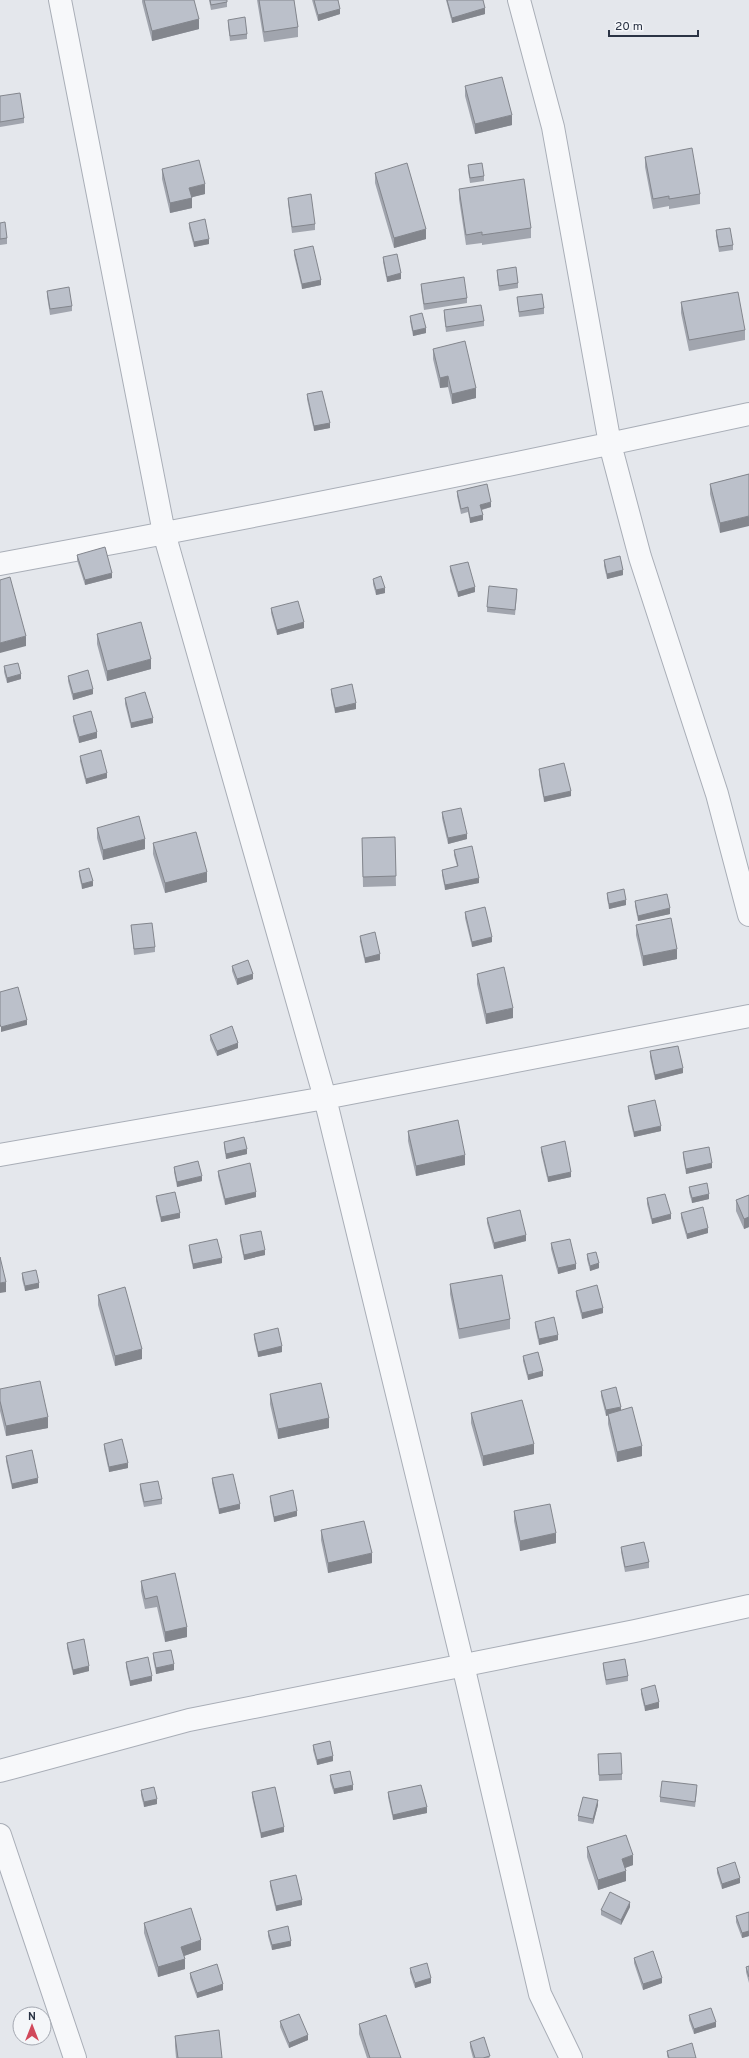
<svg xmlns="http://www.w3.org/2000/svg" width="749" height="2058" font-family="Overpass,sans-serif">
	<rect width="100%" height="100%" fill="#e4e7ec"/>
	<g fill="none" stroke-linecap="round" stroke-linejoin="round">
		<defs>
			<path id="minor" d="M60,0l104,533 161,565 138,567 77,329 31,64
				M519,0l34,127 57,317 30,113 77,237 32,121
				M0,564c250,-46 500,-96 749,-150
				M0,1155l325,-57 424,-82
				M0,1771l189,-51 446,-89 114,-25
				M0,1835l75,223"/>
		</defs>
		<use href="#minor" stroke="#a9aeb7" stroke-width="24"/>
		<use href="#minor" stroke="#f7f8fa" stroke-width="22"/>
	</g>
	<path fill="#a1a5ae" d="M142,0h52l5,29 -47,12 -10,-39z
		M209,0h18v7l-16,3z
		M257,0h37l4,27v10l-34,5z
		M312,0h26l2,14 -22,7z
		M446,0h37l2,14 -33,9z
		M228,20l19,14v5l-17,2 -2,-16z
		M465,86l47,39 -37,9 -10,-38z
		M0,96l24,22v5l-24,4z
		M645,157l55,37v10l-31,5v-3l-16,3 -8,-42z
		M468,165l16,11v5l-14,2 -2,-12z
		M162,169l43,25 -13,3v11l-22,5 -8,-34z
		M375,173l51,66 -32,9 -19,-65z
		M459,189l72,39v10l-49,7v-2l-16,2 -7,-46z
		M288,198l27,26v6l-23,3 -4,-30z
		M0,223l7,15v6l-7,1z
		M189,223l20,21 -15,3 -5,-19z
		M716,230l17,15v5l-14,2 -3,-16z
		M294,250l27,35 -19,4 -8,-34z
		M383,257l18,22 -14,3 -4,-20z
		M497,270l21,13v5l-19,3 -2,-16z
		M421,284l46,14v5l-43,7 -3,-21z
		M47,291l25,15v5l-22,4 -3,-19z
		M517,297l27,11v6l-25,3z
		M681,302l64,28v10l-56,11 -8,-38z
		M444,310l40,11v5l-38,6 -2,-16z
		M410,316l16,17 -13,3 -3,-15z
		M433,349l43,49 -24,6 -4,-17 -8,1 -7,-29z
		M307,394l23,34 -16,3 -7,-32z
		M749,474l-29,59 -10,-39v-10z
		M457,491l34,16 -9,3 1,10 -13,3 -2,-11 -7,2 -4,-18z
		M77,555l35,23 -27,7 -8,-25z
		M604,560l19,15 -16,4 -3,-13z
		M450,566l25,26 -17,5 -8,-26z
		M373,579l12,14 -9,2 -3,-11z
		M517,594l-2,21 -28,-3v-5z
		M271,608l33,20 -27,7 -6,-22z
		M97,634l54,35 -44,12 -10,-37z
		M4,666l17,13 -14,4 -3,-11z
		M68,676l25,18 -20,6 -5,-19z
		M331,689l25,20 -21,4 -4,-19z
		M125,698l28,25 -22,5 -6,-24z
		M73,716l24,22 -18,5 -6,-22z
		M80,756l27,22 -21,6 -6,-23z
		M539,769l32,27 -27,6 -5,-27z
		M442,812l25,27 -19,5 -6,-26z
		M97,828l48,21 -42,11 -6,-22z
		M395,837l1,49 -33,1 -1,-49z
		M153,843l54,39 -42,11 -12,-39z
		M454,850l25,33 -34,7 -3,-15v-5l15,-4 -3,-11z
		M79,871l14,15 -11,3 -3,-13z
		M607,893l19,12 -17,4 -2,-11z
		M635,901l35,13 -32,7 -3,-15z
		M465,912l27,30 -20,5 -7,-29z
		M131,925l24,22v5l-21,3z
		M636,925l41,34 -34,7 -7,-31z
		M360,936l20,24 -15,3 -5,-22z
		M232,966l21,13 -16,6 -5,-14z
		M477,974l36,44 -27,6 -9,-40z
		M210,1035l28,13 -21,8 -7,-16z
		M650,1051l33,22 -28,7 -5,-23z
		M628,1106l33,25 -27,6 -6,-26z
		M408,1131l57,34 -49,11 -8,-35z
		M224,1142l23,12 -21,5 -2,-12z
		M541,1147l30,30 -23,5 -7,-30z
		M683,1152l29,16 -26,6 -3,-17z
		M174,1167l28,14 -25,6 -3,-15z
		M218,1171l38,26 -31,8 -7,-29z
		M689,1187l20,12 -17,4 -3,-11z
		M749,1195v32l-5,2 -8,-18v-11z
		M156,1196l24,22 -19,4 -5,-21z
		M647,1198l24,21 -19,5 -5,-20z
		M681,1213l27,20 -21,6 -6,-21z
		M487,1218l39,23 -32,8 -7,-26z
		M240,1235l25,20 -21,5 -4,-19z
		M551,1243l25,26 -18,5 -7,-25z
		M189,1245l33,18 -29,6 -4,-19z
		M587,1254l12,14 -9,3 -3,-12z
		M22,1273l17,15 -14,3 -3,-12z
		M450,1284l60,35v10l-51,10 -9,-45z
		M576,1291l27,22 -21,6 -6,-23z
		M98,1295l44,64 -27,7 -17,-61z
		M535,1322l23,18 -19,5 -4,-18z
		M254,1334l28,18 -24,5 -4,-18z
		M523,1356l20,20 -15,4 -5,-19z
		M0,1389l48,39 -42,8 -6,-25z
		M601,1391l20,19 21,46 -25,6 -9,-38v-9l-2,1 -5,-20z
		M270,1394l59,34 -51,11 -8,-35z
		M471,1413l63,41 -51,12 -12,-43z
		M104,1444l24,24 -19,4 -5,-23z
		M6,1456l32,27 -26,6 -6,-28z
		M212,1478l28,31 -21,5 -7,-31z
		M140,1484l22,15v5l-18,3 -4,-17z
		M270,1496l27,20 -23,6 -4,-21z
		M514,1511l42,32 -36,8 -6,-30z
		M321,1530l51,33 -44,10 -7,-33z
		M621,1547l28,15v6l-24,4 -4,-20z
		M175,1573l12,64 -22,5 -8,-35 -12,2 -4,-18v-10z
		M67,1643l22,28 -16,4 -6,-27z
		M153,1653l21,17 -18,4 -3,-16z
		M126,1662l26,19 -22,5 -4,-19z
		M603,1663l25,13v5l-22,4 -3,-17z
		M641,1689l18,19 -14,3 -4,-17z
		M313,1745l20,16 -16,4 -4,-15z
		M598,1754l24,20v6l-23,1z
		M330,1775l23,15 -19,4 -4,-13z
		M141,1790l16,14 -13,3 -3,-12z
		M697,1790l-2,17 -35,-5v-5z
		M252,1792l32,40 -23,6 -9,-41z
		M388,1792l39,21 -34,7 -5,-23z
		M598,1805l-5,19 -15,-3v-5z
		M587,1847l46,18 -8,3 1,13 -28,9 -11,-33z
		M717,1868l23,15 -18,6 -5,-16z
		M270,1881l32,24 -26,6 -6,-25z
		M630,1907l-9,18 -20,-10v-5z
		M749,1912v24l-7,2 -6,-16v-6z
		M144,1923l57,27 -17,6 1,13 -27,8 -14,-44z
		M268,1931l23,15 -19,4 -4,-14z
		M634,1958l28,25 -19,7 -9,-27z
		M749,1966v17l-3,-11v-5z
		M410,1968l21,15 -16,5 -5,-15z
		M190,1973l33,17 -26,8 -7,-20z
		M689,2015l27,12 -22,7 -5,-14z
		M280,2021l28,19 -19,8 -9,-21z
		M359,2024l42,34h-34l-8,-24z
		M175,2036l47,22h-46l-1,-12z
		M470,2042l20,16h-17l-3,-11z
		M667,2051l29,7h-28l-1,-2z"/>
	<path fill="#83868d" d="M485,8v6l-33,9v-5z
		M340,9v5l-22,7v-6z
		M199,19v10l-47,12v-10z
		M512,115v10l-37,9v-10z
		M205,184v10l-16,4v-10z
		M192,198v10l-22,5v-10z
		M426,229v10l-32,9v-10z
		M209,239v5l-15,3v-5z
		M401,273v6l-14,3v-5z
		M321,280v5l-19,4v-5z
		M426,328v5l-13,3v-5z
		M448,376v11l-8,1v-10z
		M476,388v10l-24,6v-10z
		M330,423v5l-16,3v-5z
		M491,502v5l-11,3v-5z
		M483,515v5l-13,3v-5z
		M749,516v10l-29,7v-10z
		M623,570v5l-16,4v-5z
		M112,573v5l-27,7v-5z
		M475,587v5l-17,5v-5z
		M385,588v5l-9,2v-5z
		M304,622v6l-27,7v-5z
		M26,636v10l-26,7v-10z
		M151,659v10l-44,12v-10z
		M21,674v5l-14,4v-5z
		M93,689v5l-20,6v-6z
		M356,703v6l-21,4v-5z
		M153,718v5l-22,5v-5z
		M97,732v6l-18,5v-6z
		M107,773v5l-21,6v-5z
		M571,791v5l-27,6v-5z
		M467,834v5l-19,5v-6z
		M145,839v10l-42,11v-10z
		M207,872v10l-42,11v-10z
		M479,878v5l-34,7v-5z
		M93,881v5l-11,3v-5z
		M626,900v5l-17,4v-5z
		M670,908v6l-32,7v-5z
		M492,937v5l-20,5v-5z
		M677,949v10l-34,7v-10z
		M380,954v6l-15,3v-5z
		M253,974v5l-16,6v-6z
		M513,1008v10l-27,6v-10z
		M27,1020v5l-26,7v-5z
		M238,1043v5l-21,8v-5z
		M683,1068v5l-28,7v-5z
		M661,1126v5l-27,6v-5z
		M247,1149v5l-21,5v-5z
		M465,1155v10l-49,11v-10z
		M712,1163v5l-26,6v-5z
		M571,1172v5l-23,5v-5z
		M202,1176v5l-25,6v-5z
		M256,1192v5l-31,8v-6z
		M709,1194v5l-17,4v-5z
		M180,1213v5l-19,4v-5z
		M671,1214v5l-19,5v-5z
		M749,1217v10l-5,2v-10z
		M708,1228v5l-21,6v-5z
		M526,1235v6l-32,8v-6z
		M265,1250v5l-21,5v-5z
		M222,1258v5l-29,6v-5z
		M599,1263v5l-9,3v-5z
		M576,1264v5l-18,5v-6z
		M6,1282v10l-6,1v-10z
		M39,1283v5l-14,3v-5z
		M603,1308v5l-21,6v-6z
		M558,1335v5l-19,5v-6z
		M282,1346v6l-24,5v-5z
		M142,1349v10l-27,7v-10z
		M543,1371v5l-15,4v-5z
		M621,1407v5l-15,4v-6z
		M48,1417v11l-42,8v-10z
		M329,1418v10l-51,11v-10z
		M534,1444v10l-51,12v-10z
		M642,1446v10l-25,6v-10z
		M128,1463v5l-19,4v-5z
		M38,1478v5l-26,6v-5z
		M240,1504v5l-21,5v-5z
		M297,1511v5l-23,6v-5z
		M556,1533v10l-36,8v-10z
		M372,1553v10l-44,10v-10z
		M187,1627v10l-22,5v-10z
		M174,1664v6l-18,4v-6z
		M89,1666v5l-16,4v-5z
		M152,1676v5l-22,5v-5z
		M659,1702v6l-14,3v-5z
		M333,1756v5l-16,4v-5z
		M353,1785v5l-19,4v-5z
		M157,1799v5l-13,3v-5z
		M598,1800v5l-5,19v-5z
		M427,1807v6l-34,7v-5z
		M284,1827v5l-23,6v-5z
		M633,1855v10l-11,4v-10z
		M626,1871v10l-28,9v-10z
		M740,1878v5l-18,6v-5z
		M302,1900v5l-26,6v-5z
		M630,1902v5l-9,18v-5z
		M749,1931v5l-7,2v-5z
		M201,1940v10l-20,7v-10z
		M291,1941v5l-19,4v-5z
		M185,1959v10l-27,8v-10z
		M431,1978v5l-16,5v-5z
		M662,1978v5l-19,7v-6z
		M223,1984v6l-26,8v-5z
		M716,2022v5l-22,7v-5z
		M308,2035v5l-19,8v-5z"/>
	<path fill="#bbc0ca" stroke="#83868d" d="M144,0h50l5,19 -47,12z
		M210,0h17v2l-16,3z
		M259,0h35l4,27 -34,5z
		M314,0h24l2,9 -22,6z
		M447,0h36l2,8 -33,10z
		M245,17l2,17 -17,2 -2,-16z
		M502,77l10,38 -37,9 -10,-38z
		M20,93l4,25 -24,4v-26z
		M692,148l8,46 -31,5v-3l-16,3 -8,-42z
		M199,160l6,24 -16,4 3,10 -22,5 -8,-34z
		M407,163l19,66 -32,9 -19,-65z
		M482,163l2,13 -14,2 -2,-13z
		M524,179l7,49 -49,7v-3l-16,3 -7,-46z
		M311,194l4,30 -23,3 -4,-29z
		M205,219l4,20 -15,3 -5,-19z
		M5,222l2,16 -7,1v-16z
		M730,228l3,17 -14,2 -3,-17z
		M313,246l8,34 -19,4 -8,-34z
		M397,254l4,19 -14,4 -4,-20z
		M516,267l2,16 -19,3 -2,-16z
		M464,277l3,21 -43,6 -3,-20z
		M69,287l3,19 -22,3 -3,-18z
		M738,292l7,38 -56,10 -8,-38z
		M542,294l2,14 -25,4 -2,-15z
		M481,305l3,16 -38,6 -2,-17z
		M422,313l4,15 -13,3 -3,-15z
		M465,341l11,47 -24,6 -4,-18 -8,2 -7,-29z
		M322,391l8,32 -16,3 -7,-32z
		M749,474v42l-29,7 -10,-39z
		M487,484l4,18 -11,3 3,10 -13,3 -2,-11 -7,2 -4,-18z
		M105,547l7,26 -27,7 -8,-25z
		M620,556l3,14 -16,4 -3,-14z
		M468,562l7,25 -17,5 -8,-26z
		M381,576l4,12 -9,2 -3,-11z
		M10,577l16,59 -26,7v-63z
		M489,586l28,3 -2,21 -28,-3z
		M298,601l6,21 -27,8 -6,-22z
		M141,622l10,37 -44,12 -10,-37z
		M18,663l3,11 -14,4 -3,-12z
		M88,670l5,19 -20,5 -5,-18z
		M352,684l4,19 -21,5 -4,-19z
		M145,692l8,26 -22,5 -6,-25z
		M91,711l6,21 -18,5 -6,-21z
		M101,750l6,23 -21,6 -6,-23z
		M564,763l7,28 -27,6 -5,-28z
		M461,808l6,26 -19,4 -6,-26z
		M139,816l6,23 -42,11 -6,-22z
		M196,832l11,40 -42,11 -12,-40z
		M395,837l1,39 -33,1 -1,-39z
		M472,846l7,32 -34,7 -3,-15 16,-4 -4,-16z
		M89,868l4,13 -11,3 -3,-13z
		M624,889l2,11 -17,4 -2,-11z
		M667,894l3,14 -32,8 -3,-15z
		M485,907l7,30 -20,5 -7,-30z
		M671,918l6,31 -34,7 -7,-31z
		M152,923l3,24 -21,2 -3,-24z
		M375,932l5,22 -15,4 -5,-22z
		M248,960l5,14 -16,5 -5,-13z
		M504,967l9,41 -27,6 -9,-40z
		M18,987l9,33 -26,7 -1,-3v-32z
		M232,1026l6,17 -21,8 -7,-16z
		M678,1046l5,22 -28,7 -5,-24z
		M655,1100l6,26 -27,6 -6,-26z
		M458,1120l7,35 -49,11 -8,-35z
		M244,1137l3,12 -21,5 -2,-12z
		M565,1141l6,31 -23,5 -7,-30z
		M709,1147l3,16 -26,6 -3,-17z
		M198,1161l4,15 -25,6 -3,-15z
		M250,1163l6,29 -31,7 -7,-28z
		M707,1183l2,11 -17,4 -3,-11z
		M175,1192l5,21 -19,4 -5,-21z
		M665,1194l6,20 -19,5 -5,-21z
		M749,1195v22l-5,2 -8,-19z
		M703,1207l5,21 -21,6 -6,-21z
		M520,1210l6,25 -32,8 -7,-25z
		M261,1231l4,19 -21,5 -4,-20z
		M217,1239l5,19 -29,6 -4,-19z
		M570,1239l6,25 -18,4 -7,-25z
		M596,1252l3,11 -9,3 -3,-12z
		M0,1257l6,25 -6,1z
		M36,1270l3,13 -14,3 -3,-13z
		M502,1275l8,44 -51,10 -9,-45z
		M597,1285l6,23 -21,5 -6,-22z
		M125,1287l17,62 -27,7 -17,-61z
		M554,1317l4,18 -19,4 -4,-17z
		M278,1328l4,18 -24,6 -4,-18z
		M538,1352l5,19 -15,4 -5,-19z
		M40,1381l8,36 -42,9 -6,-25v-12z
		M321,1383l8,35 -51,11 -8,-35z
		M616,1387l5,20 -15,3 -5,-19z
		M522,1400l12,44 -51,12 -12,-43z
		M632,1407l10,39 -25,6 -9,-38z
		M122,1439l6,24 -19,4 -5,-23z
		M32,1450l6,28 -26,6 -6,-28z
		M233,1474l7,30 -21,5 -7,-31z
		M158,1481l4,18 -18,3 -4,-18z
		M293,1490l4,21 -23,6 -4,-21z
		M550,1504l6,29 -36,8 -6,-30z
		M364,1521l8,32 -44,10 -7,-33z
		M644,1542l5,20 -24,5 -4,-20z
		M175,1573l12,54 -22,5 -8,-36 -12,3 -4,-18z
		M84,1639l5,27 -16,4 -6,-27z
		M171,1650l3,14 -18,4 -3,-15z
		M148,1657l4,19 -22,5 -4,-19z
		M625,1659l3,17 -22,4 -3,-17z
		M655,1685l4,17 -14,4 -4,-17z
		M330,1741l3,15 -16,4 -4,-15z
		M621,1753l1,21 -23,1 -1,-21z
		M350,1771l3,14 -19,4 -4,-14z
		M662,1781l35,4 -2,17 -35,-5z
		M421,1785l6,22 -34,8 -5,-23z
		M154,1787l3,12 -13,3 -3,-12z
		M275,1787l9,40 -23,6 -9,-41z
		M583,1797l15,3 -5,19 -15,-3z
		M626,1835l7,20 -11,4 4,12 -28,9 -11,-33z
		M735,1862l5,16 -18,6 -5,-16z
		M296,1875l6,25 -26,6 -6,-25z
		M610,1892l20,10 -9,18 -20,-10z
		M191,1908l10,32 -20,7 4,12 -27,8 -14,-44z
		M749,1912v19l-7,2 -6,-17z
		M288,1926l3,15 -19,4 -4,-14z
		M653,1951l9,27 -19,6 -9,-26z
		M427,1963l4,15 -16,5 -5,-15z
		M217,1964l6,20 -26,9 -7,-20z
		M749,1966v11l-3,-10z
		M711,2008l5,14 -22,7 -5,-14z
		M299,2014l9,21 -19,8 -9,-22z
		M386,2015l15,43h-31l-11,-34z
		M219,2030l3,28h-44l-3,-22z
		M484,2037l6,19 -7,2h-8l-5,-16z
		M692,2043l4,15h-27l-2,-7z"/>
	<g transform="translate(32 2026)"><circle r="19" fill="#f4f6f9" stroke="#a4a8b1"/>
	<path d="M0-3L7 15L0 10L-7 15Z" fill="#d1495b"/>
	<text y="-6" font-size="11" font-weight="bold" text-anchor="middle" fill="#2b3445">N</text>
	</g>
	<path d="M609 30v6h89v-6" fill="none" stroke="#2b3445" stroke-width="2"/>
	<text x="615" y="30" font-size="12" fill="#2b3445" stroke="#f4f6f9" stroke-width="3" paint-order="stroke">20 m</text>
</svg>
